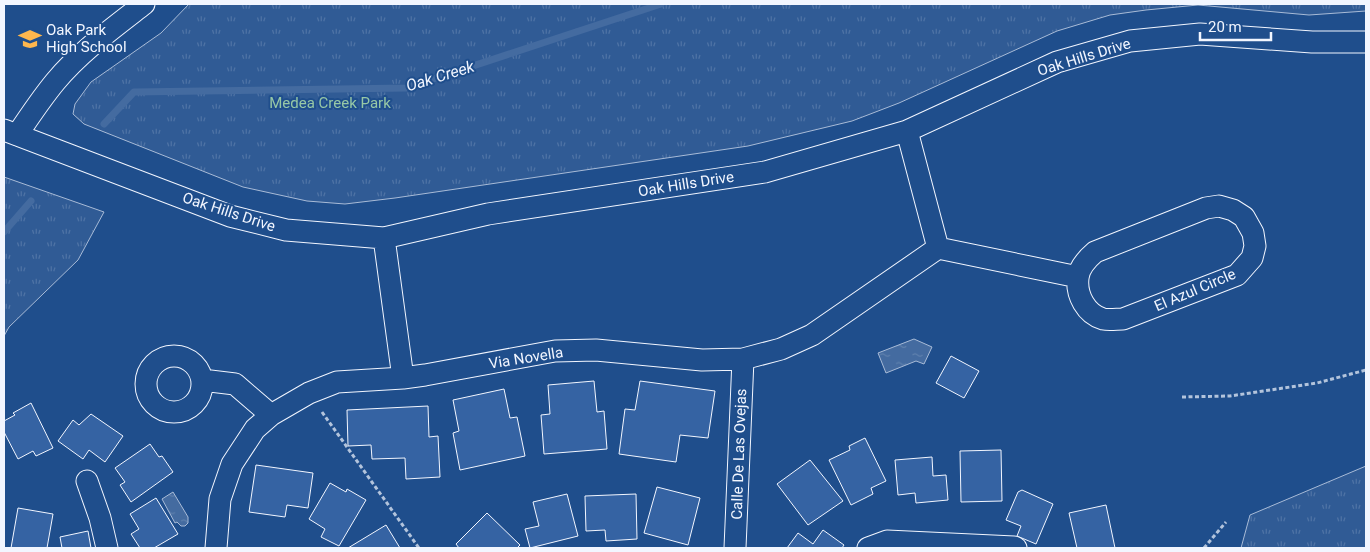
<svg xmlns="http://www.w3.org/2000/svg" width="1370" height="552" font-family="Roboto,sans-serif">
	<defs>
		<pattern id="park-tufts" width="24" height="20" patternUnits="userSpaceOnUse" patternTransform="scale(1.25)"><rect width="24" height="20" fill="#305b95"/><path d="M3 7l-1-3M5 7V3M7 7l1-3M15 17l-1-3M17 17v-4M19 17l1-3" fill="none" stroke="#4e73a5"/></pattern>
		<pattern id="water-ripples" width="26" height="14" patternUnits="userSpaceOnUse" patternTransform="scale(1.25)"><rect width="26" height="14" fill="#446ba0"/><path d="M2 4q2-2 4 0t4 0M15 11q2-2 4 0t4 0" fill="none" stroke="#5f81ae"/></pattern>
	</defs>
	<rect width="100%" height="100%" fill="#1f4e8c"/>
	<path fill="url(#park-tufts)" stroke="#a8bbd7" d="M189,4h1177v7l-57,4 -111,-10 -52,5 -36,5 -53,16 -158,72 -47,18 -104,25 -353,52 -50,6 -38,-3 -64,-14 -159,-63 -11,-10 2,-10 16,-22 70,-49z
		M4,177l100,35 -26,48 -69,67 -5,9z
		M1366,466v82h-125l9,-33z"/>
	<path fill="url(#water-ripples)" stroke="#a8bbd7" d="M914,339l18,8 -8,17 -8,-3 -30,12 -8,-20z
		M173,492l15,25v6l-3,3h-4l-4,-4 -2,1 -13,-24z"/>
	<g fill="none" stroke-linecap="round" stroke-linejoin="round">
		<path stroke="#446ba0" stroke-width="7" d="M104,124l30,-32 272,-4 255,-84
			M4,232l27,-31"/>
	</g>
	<path fill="#3563a3" stroke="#f2f6ff" d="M951,356l28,15 -15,27 -28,-15z
		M594,381l3,31 7,-1 3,38 -63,5 -3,-39 9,-1 -2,-29z
		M640,381l75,10 -7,47 -28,-3 -4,27 -57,-8 6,-45 10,1z
		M504,389l6,29 7,-1 8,39 -65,14 -7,-37 6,-2 -6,-31z
		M31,403l22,45 -17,8 -3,-5 -15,8 -14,-27v-11l11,-6 -2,-2z
		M428,406l1,31 9,-1 2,41 -34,2 -1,-21 -33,1 -1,-14 -23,1 -1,-36z
		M91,414l32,22 -18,26 -16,-12 -6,9 -25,-18 15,-21 6,5z
		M865,438l21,43 -15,7 2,6 -22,11 -22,-45 21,-10 -1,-4z
		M150,444l9,13 3,-1 11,16 -42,30 -11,-17 5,-3 -10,-14z
		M1001,450l1,51 -41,1 -1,-51z
		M932,457l1,19 13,-1 2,25 -32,3 -1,-10 -17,2 -3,-35z
		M810,460l33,41 -35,24 -31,-41z
		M256,465l57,8 -5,35 -21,-3 -2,12 -36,-5z
		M330,483l16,9 1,-3 19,11 -27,46 -18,-9 4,-8 -16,-10z
		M657,487l43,11 -12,47 -44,-12z
		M1022,490l31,14 -17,40 -19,-8 4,-10 -15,-6 12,-28z
		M567,494l11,42 -48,12 -5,-19 14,-3 -6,-24z
		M636,494l1,45 -31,2 -1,-11 -19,1 -1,-35z
		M156,498l22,36 -24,14h-14l-9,-14 8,-5 -9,-15z
		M1106,505l9,43h-38l-8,-35z
		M18,508l35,6 -6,34h-36z
		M487,513l33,32 -3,3h-58l-3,-4z
		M386,525l14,23h-52z
		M823,530l21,15 -2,3h-55l11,-15 15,11z
		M88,531l3,17h-29l-2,-11z"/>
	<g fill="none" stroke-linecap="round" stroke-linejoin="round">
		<defs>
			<path id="minor" d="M4,130l226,86 56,14 98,8 104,-24 277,-42 142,-41 150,-69 73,-21 70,-7 112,8h54
				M907,131l31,117
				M17,135c12,-18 24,-36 38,-53 25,-30 58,-54 89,-78
				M1219,206l14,4 11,7 9,16 2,13 -3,12 -15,17 -114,44c-6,0 -14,1 -20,0 -17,-5 -27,-24 -25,-41 1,-11 10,-20 17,-26l111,-44z
				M384,238l19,140
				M938,248l140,29
				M146 384a28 28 0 1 1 56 0a28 28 0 1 1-56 0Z
				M202,380l33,4 36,31
				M87,481l13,37 7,30
				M216,548l4,-49 12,-35 23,-35 16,-14 38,-22 28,-11 66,-4 22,-3 130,-24 41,-1 106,10 41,-1 38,-10 31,-14 126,-87
				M735,548l8,-189
				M868,548l19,-7 127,6 2,1"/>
		</defs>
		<use href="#minor" stroke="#f2f6ff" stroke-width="23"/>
		<path stroke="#b3c4dc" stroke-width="3" stroke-dasharray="4 2.5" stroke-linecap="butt" d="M1182,397l48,-1 87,-13 49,-13
			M322,412l97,136
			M1204,548l22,-26"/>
		<use href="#minor" stroke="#1f4e8c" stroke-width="21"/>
	</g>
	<defs>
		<symbol id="school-bare" viewBox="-9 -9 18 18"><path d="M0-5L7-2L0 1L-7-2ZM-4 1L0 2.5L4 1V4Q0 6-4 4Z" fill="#ffb74d" stroke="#1f4e8c" stroke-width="2.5" paint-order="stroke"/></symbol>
	</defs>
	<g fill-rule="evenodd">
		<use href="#school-bare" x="14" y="23" width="32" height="32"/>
	</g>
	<g text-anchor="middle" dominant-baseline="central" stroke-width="4" stroke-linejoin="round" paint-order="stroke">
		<g font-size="15" fill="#f2f6ff" stroke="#1f4e8c" text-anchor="start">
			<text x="46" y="30">Oak Park<tspan x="46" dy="17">High School</tspan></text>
		</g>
		<g font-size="15" fill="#f2f6ff" stroke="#1f4e8c">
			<text transform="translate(1084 57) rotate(-17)">Oak Hills Drive</text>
			<text transform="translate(686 184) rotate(-9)">Oak Hills Drive</text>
			<text transform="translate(229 212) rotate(18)">Oak Hills Drive</text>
			<text transform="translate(1195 290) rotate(-23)">El Azul Circle</text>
			<text transform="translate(526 358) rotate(-9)">Via Novella</text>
			<text transform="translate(739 454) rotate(-88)">Calle De Las Ovejas</text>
		</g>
		<g font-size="15" fill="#97c8a6" stroke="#1f4e8c">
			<text x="330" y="103">Medea Creek Park</text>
		</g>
		<g font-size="16" font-style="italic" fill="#f2f6ff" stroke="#1f4e8c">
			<text transform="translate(440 76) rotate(-17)">Oak Creek</text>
		</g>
	</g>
	<rect width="1370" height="552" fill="none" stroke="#f2f6ff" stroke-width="10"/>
	<path d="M1200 32v8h71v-8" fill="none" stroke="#f2f6ff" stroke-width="2.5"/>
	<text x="1208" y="32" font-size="15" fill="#f2f6ff" stroke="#1f4e8c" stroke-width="4" paint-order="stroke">20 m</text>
</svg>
